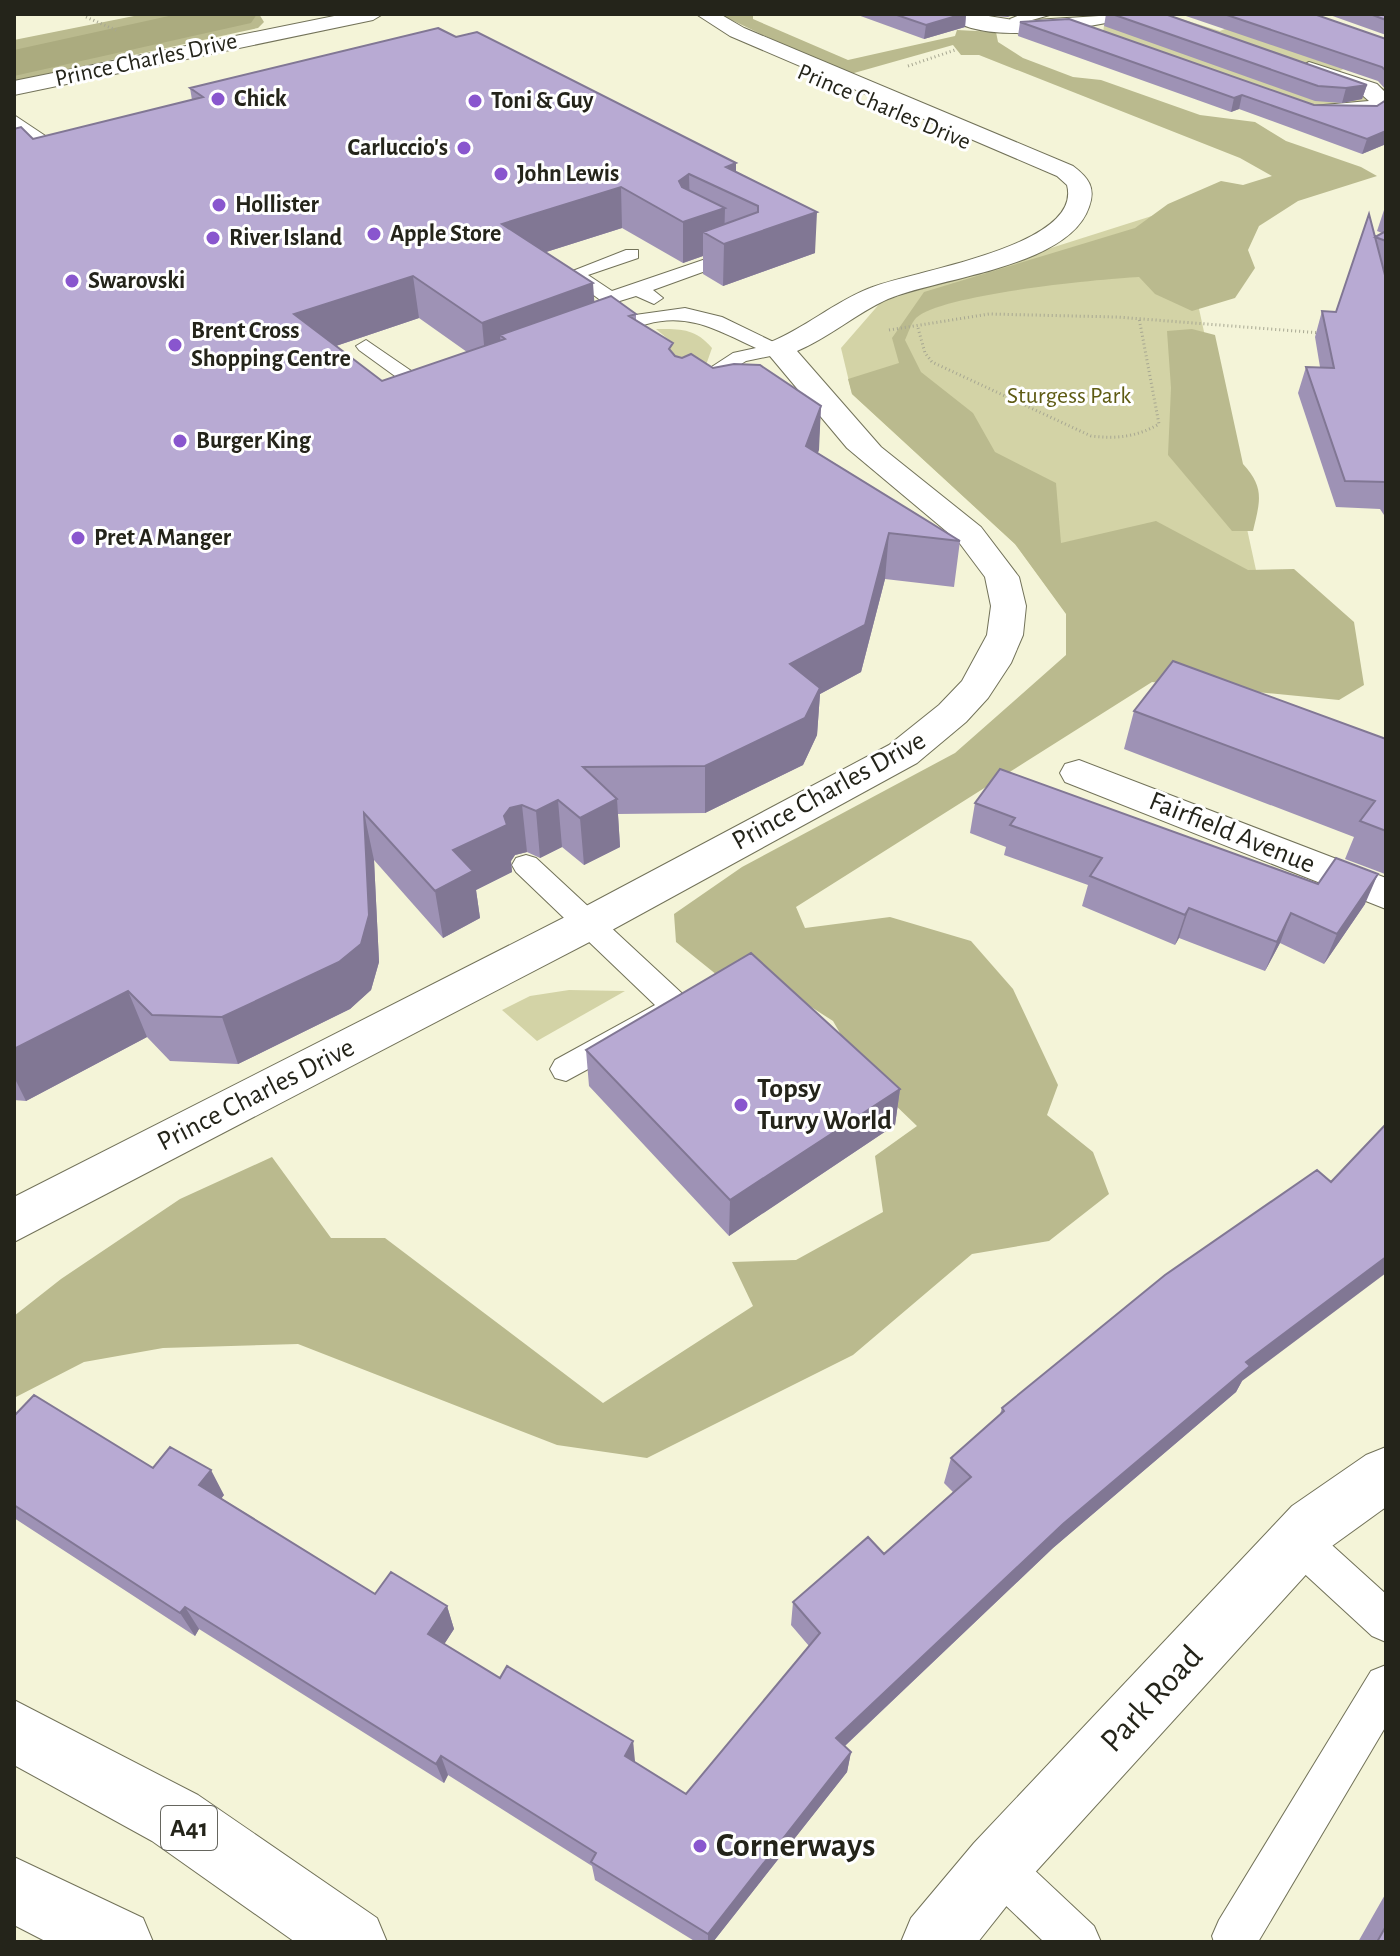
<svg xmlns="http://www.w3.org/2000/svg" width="1400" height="1956" font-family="'Alegreya Sans',sans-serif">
	<rect width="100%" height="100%" fill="#f4f4d8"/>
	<path fill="#d3d3a6" d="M1175,17l45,14 7,-3 120,39 -9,5 48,17v12l-215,-83z
		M1133,19l236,76 -3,9 -53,3 -210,-75 1,-6z
		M1177,208l96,440 -206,7 -1,-42 -51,-69 -163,-150 -11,-46 40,-46z
		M656,329c24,0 39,-1 56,19l-6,17 -69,-13 32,-12z
		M569,990l56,1 -88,50 -35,-31 28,-14z"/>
	<path fill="#baba8e" d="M144,14h68l-198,44v-18z
		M259,14l5,8 -6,6 -244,53v-15z
		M719,14h34v5l95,41 107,-24 2,-6 39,2 2,10 25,16 50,19 28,3 99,35 55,7 31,19 75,26 16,9 -79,25 -39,25 -11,24 7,18 -20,30 -43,13 -37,-17 -16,-17c-39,2 -198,17 -223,41 -5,5 -8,16 -11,22l16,32 52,41 22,39 61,31 5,60 95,-22 92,49 46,-1 60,53 10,63 -25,15 -187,-18 -356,225 9,21 85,-11 81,24 42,48 45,96 -11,30 46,37 16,42 -60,47 -77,13 -119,101 -206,103 -90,-13 -259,-101 -135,4 -79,14 -70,36v-82l47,-37 119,-80 92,-42 59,81h54l218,165 150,-97 -21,-44 64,-2 87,-48 -8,-56 42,-30 -52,-50 -32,-55 -53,-34 -63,-12 -41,-33 -2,-28 68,-47 213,-114 111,-98v-41l-51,-70 -163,-150 -4,-15 51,-16 -7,-25 32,-46 211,-64 33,-24 53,-23 22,4 29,-9 -32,-18 -261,-103h-18l-8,-10 -106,30z
		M1192,329l23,6 28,129c22,24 17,37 10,67h-21l-64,-76 3,-67 -4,-57z"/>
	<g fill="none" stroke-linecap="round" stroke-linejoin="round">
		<path fill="#abab7f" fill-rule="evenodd" d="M178,14h79l-6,9 -237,53v-26z"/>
		<defs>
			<path id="service" d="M1022,14h31l-28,8 4,8 -7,4 -5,-1 -7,-14z
				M14,115l42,28 18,-5 8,5 -35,8 -33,-24z
				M741,247l6,1v8l-94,34 10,8 -9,6 -18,-8 -26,8 -7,-2 -38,-28 61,-24h12v8l-50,17 24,16z
				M685,308l37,9 66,32 -3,4 -39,8 -52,32 -10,-6 3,-4 46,-30 23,-5c-37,-17 -67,-36 -109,-24 -16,4 -31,12 -48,16l-10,-6 46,-19z
				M366,340l76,52 3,4 -3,4h-14l-69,-50 -3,-4z
				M526,855l10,3 152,141 4,8 -4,8 -122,66 -11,-3 -5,-9 5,-9 100,-55 -139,-133 -4,-7 4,-7z
				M1298,1522l14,5 74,67v48l-14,-6 -88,-81 -6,-14 6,-14z
				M1386,1665v61l-128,216h-44l-2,-6 7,-16 152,-249z
				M997,1843l16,7 81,76 7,16h-57l-63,-60 -7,-16 7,-16z"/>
			<path id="minor" d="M344,14h39l-10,6 -359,75v-14z
				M696,14h24l24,14 329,138c16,12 23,22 16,41 -20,60 -148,70 -201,92 -32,14 -59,39 -91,52l84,96 100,80 38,50 7,29 -3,29 -12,28 -23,35 -22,24 -49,41 -316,173 -587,306v-45l557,-283 318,-169 50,-40 23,-24 25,-46 4,-29 -6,-29 -27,-36 -111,-93 -83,-99 4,-6c36,-14 66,-41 102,-55 40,-17 214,-41 197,-103l-10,-9 -327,-140z
				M947,14h29l43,7 112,-7 -3,4c-39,10 -152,30 -181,-4z
				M1309,62l68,22 9,9v16l-13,9 -61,-2 -3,-5 3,-5 57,-5 -8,-7 -60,-21 -3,-5z
				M1079,760l307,118v31l-321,-127 -5,-9 5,-9z"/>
			<path id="tertiary" d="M1386,1447v60l-54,39 -312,343 -42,53h-77l10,-24 63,-75 318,-337 74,-51z"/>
			<path id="trunk" d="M14,1700l184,95 179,123 10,24h-92l-143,-101 -138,-76z
				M14,1857l129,61 10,24h-106l-33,-17z"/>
		</defs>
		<use href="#service" stroke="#727259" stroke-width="2"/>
		<use href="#minor" stroke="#727259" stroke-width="2"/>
		<use href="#tertiary" stroke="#727259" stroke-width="2"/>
		<use href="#trunk" stroke="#727259" stroke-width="2"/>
		<path stroke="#a7a792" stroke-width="3" stroke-dasharray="1 3" stroke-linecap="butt" d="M86,17l32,14
			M908,66l47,-16
			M918,328l7,25 7,9 159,74c25,3 46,1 68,-12l-20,-106
			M889,330l100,-16 128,3 204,16"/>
		<use href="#service" fill="#fff" fill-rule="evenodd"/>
		<use href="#minor" fill="#fff" fill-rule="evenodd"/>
		<use href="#tertiary" fill="#fff" fill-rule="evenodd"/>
		<use href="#trunk" fill="#fff" fill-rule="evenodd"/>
	</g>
	<path fill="#9e92b5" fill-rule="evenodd" d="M855,14h160l-7,3 -42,-3 -1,13 -41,12z
		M1106,14h59l202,71 -5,14 -20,4 -27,-2 -211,-75z
		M1180,14h134l72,25v51l-8,-9z
		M1327,14h59v21z
		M1020,22l294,83 63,1 9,-6v44l-24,10 -123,-45 -8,3 -213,-76z
		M456,37l280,135 79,81 -92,33 -20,-12v-18l-20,7 -61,-35 -76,24 48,49 42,13v7l39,35 38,12 108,38 -3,47 142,88 -6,46 -69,-8 -24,93 -41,22 -3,41 -14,30 -98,48 -87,1 2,33 -36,18 -22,-18 -22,11 -13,-6 -12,3 -4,6 1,11 -36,18 4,28 -37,20 -69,-78 5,102 -8,28 -21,19 -112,55 -68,-3 -23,-24 -121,64 -12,-1v-971l19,10 159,-39 -2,-12zM419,318l48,34 -85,29 -46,-35z
		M1386,209v65l-2,-1 2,6v239l-6,-9 -44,-2 -38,-114 8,-26h14l-5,-30 7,-26 14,1 39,-75 7,-4 -5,-2 7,-21z
		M1134,711l252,28v134l-1,1 -40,-15 9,-22 -230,-88z
		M975,803l390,101 -41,60 -44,-21 -15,28 -86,-33 -4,7 -93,-39 6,-21 -84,-30 2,-8 -36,-14z
		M586,1050l314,39 -5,36 -166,111 -140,-150z
		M1242,1381l-6,11 -183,156 -208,198 6,6 -4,20 -134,170h-17l-101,-62 -3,-14 -144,-91 -4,8 -245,-154 -4,7 -181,-118v-102l210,79 -3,3 154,96 72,12 7,23 -10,15 56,34 133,63 1,21 52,32 123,-148 -18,-21 2,-23 91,-48 69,-62 -9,-9 7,-25 49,-44 2,-6z
		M1386,1893v49h-28z"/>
	<path fill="#817794" d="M963,14h3l-1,13 -41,12 2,-14z
		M1055,14h21l-21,2z
		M1367,85l-5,14 -20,4 4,-15z
		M1242,95l-3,14 -8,3 3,-14z
		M1386,131v13l-24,10 5,-15z
		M736,163v33l-10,-29z
		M689,174l1,40 -11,-33z
		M621,187l1,41 -117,37 -3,-41z
		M725,208l-1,36 93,-32 -2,41 -92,33 1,-42 -21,-12v24l-20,7v-41z
		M413,276l6,42 -116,39 -9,-43z
		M593,283l3,42 -96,10 2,25 -16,6 -4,-43z
		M821,406l-2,44 -15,41 2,-45z
		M889,533l-4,46 -24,93 -41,22 -3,41 -14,30 -98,48v-47l85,-102z
		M617,799l3,48 -36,18 -4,-47z
		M558,800l4,47 -22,11 -4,-47z
		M522,805l5,47 -12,3 -4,6 1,11 -36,18 4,28 -37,20 -8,-47 18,-41 51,-34 6,-8z
		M364,813l10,47 5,102 -8,28 -21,19 -112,55 -16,-47z
		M1378,874l-13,30 -41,60 13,-30z
		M1189,908l-10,30 -4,7 10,-30z
		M1291,913l-11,30 -15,28 12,-29z
		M128,991l19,46 -121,64 -12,-24v-28z
		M900,1089l-5,36 -166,111 1,-36z
		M1386,1257v16l-144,108 -6,11 -183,156 -221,210 4,-20 227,-214 183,-162z
		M211,1470l13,25 -11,15 -14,-25z
		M447,1606l7,23 -18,28 -8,-23z
		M185,1607l14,22 -4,7 -15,-23z
		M633,1741l2,20 -8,15 -2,-20z
		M851,1752l-4,20 -134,170h-5v-8z
		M441,1756l7,19 -4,8 -8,-19z"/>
	<path fill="#b8aad3" stroke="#817794" stroke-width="2" d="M894,14h69l-37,11z
		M1112,14h53l202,71 -21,3 -28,-2z
		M1224,14h90l72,25v32l-4,-4z
		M1370,14h16v6z
		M1069,19l245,86 63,1 9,-6v31l-19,8 -125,-44 -8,3 -214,-76z
		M438,28l18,9 21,-5 259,131 -10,4 91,45 -93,32 -21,-12 55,-20v-6l-69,-32 -10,7 3,6 43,21 -42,14 -62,-35 -119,37 91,59 -111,40 -69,-47 -119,38 88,67 123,-42 -5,-4 111,-39 25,18 -7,2 44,27 -4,6 6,7 7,2 9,-4 22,14 21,-4 26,1 61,41 -15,40 154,95 -71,-8 -24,92 -75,39 30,24 -15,30 -100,48 -122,1 34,32 -37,19 -22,-18 -22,11 -14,-6 -12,3 -6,8 3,9 -54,25 20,21 -38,20 -71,-78 5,102 -8,29 -22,18 -117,55 -70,-2 -24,-24 -114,58v-920l7,-2 12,12 170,-42 -13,-9z
		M1369,214l17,65v203l-41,-1 -39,-114 28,1 -12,-57 14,1z
		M1386,231v10l-11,-4z
		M1173,661l213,78v92l-26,-10 15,-20 -241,-90z
		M1000,769l318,115 18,-26 42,16 -41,60 -46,-21 -14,29 -88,-34 -4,7 -95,-39 12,-18 -92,-33 5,-7 -40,-15z
		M751,953l149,136 -170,111 -144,-150z
		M1386,1124v133l-140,105 4,4 -187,158 -227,214 15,14 -143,182 -117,-72 5,-9 -155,-97 -5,8 -251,-157 -5,6 -166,-108v-89l20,-21 119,73 17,-21 41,23 -12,15 176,109 16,-22 56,34 -19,28 72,44 7,-12 126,75 -8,15 61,38 134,-161 -27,-31 75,-65 16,17 87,-77 -20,-19 53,-47 -2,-3 163,-133 152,-105 14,12z
		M1386,1926v16h-9z"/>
	<g fill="#8956ce" stroke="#fff" stroke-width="3">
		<circle cx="218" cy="99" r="8"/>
		<circle cx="475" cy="101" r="8"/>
		<circle cx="464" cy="148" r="8"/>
		<circle cx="501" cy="174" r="8"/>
		<circle cx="219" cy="205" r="8"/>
		<circle cx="374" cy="234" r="8"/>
		<circle cx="213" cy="238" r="8"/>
		<circle cx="72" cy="281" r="8"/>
		<circle cx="175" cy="345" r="8"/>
		<circle cx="180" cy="441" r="8"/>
		<circle cx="78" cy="538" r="8"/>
		<circle cx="741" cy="1105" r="8"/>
		<circle cx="700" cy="1846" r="8"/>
	</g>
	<g text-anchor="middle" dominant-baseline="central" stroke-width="6" stroke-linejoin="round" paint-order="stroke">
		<g font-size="24" fill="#24241a" stroke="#fff">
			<text transform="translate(146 60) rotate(-12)">Prince Charles Drive</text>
			<text transform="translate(884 107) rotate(23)">Prince Charles Drive</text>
		</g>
		<g font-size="24" font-weight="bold" fill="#24241a" stroke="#fff" text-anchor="start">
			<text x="234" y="99">Chick</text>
			<text x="491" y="101">Toni &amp; Guy</text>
			<text x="448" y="148" text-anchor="end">Carluccio's</text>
			<text x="517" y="174">John Lewis</text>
			<text x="235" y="205">Hollister</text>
			<text x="390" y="234">Apple Store</text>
			<text x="229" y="238">River Island</text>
			<text x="88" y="281">Swarovski</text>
			<text x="191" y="331">Brent Cross<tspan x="191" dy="28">Shopping Centre</tspan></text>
			<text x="196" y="441">Burger King</text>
			<text x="94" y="538">Pret A Manger</text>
		</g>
		<g font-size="24" fill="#5e5b13" stroke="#fff">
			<text x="1069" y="396">Sturgess Park</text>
		</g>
		<rect fill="#fff" stroke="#66665f" stroke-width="2" x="161" y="1806" width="56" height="44" rx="6"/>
		<g font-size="26" font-weight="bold" fill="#24241a">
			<text x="189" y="1828">A41</text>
		</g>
		<g font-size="28" fill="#24241a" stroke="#fff">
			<text transform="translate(829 791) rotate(-29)">Prince Charles Drive</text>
			<text transform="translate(1232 833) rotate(22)">Fairfield Avenue</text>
			<text transform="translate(256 1095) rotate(-27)">Prince Charles Drive</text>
		</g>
		<g font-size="28" font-weight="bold" fill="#24241a" stroke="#fff" text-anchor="start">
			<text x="757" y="1089">Topsy<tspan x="757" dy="32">Turvy World</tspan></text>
		</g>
		<g font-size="34" fill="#24241a" stroke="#fff">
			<text transform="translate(1152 1699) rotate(-47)">Park Road</text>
		</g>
		<g font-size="34" font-weight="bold" fill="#24241a" stroke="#fff" text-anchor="start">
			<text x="716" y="1846">Cornerways</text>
		</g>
	</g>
	<rect width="1400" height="1956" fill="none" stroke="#24241a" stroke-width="32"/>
</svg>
